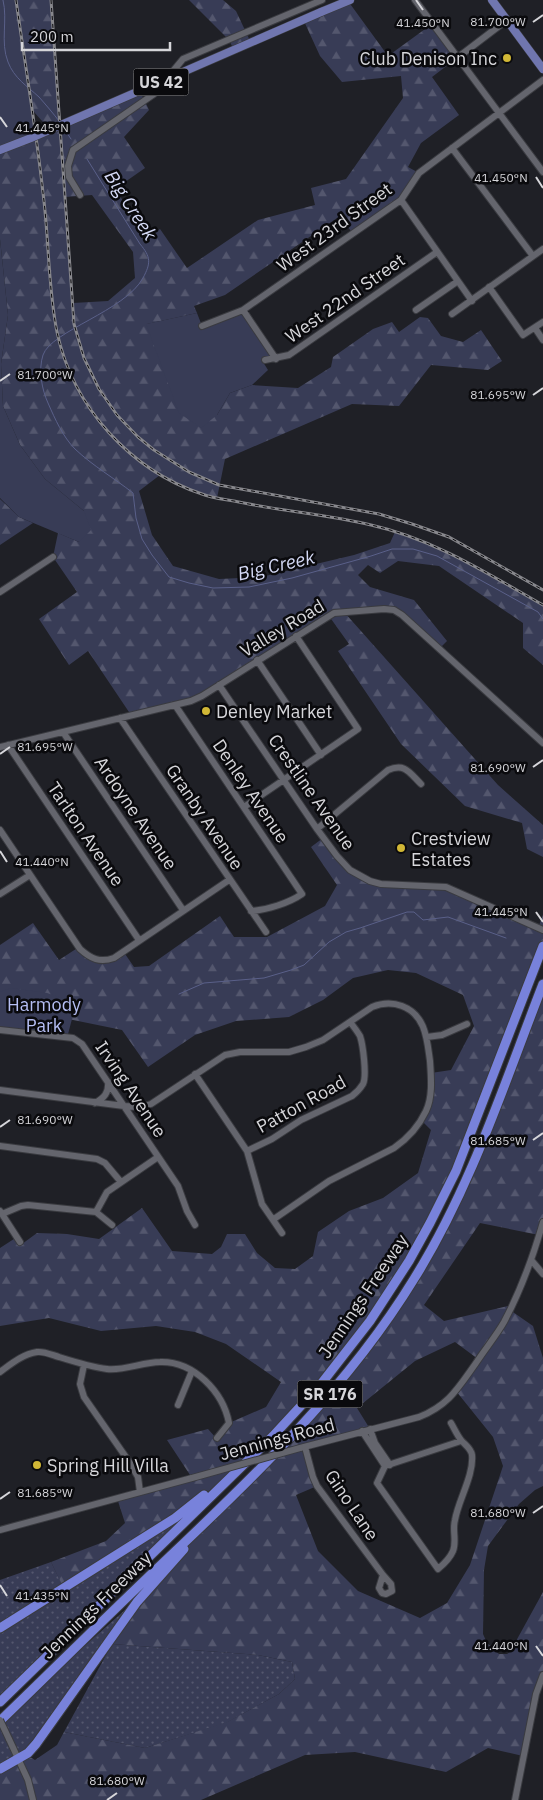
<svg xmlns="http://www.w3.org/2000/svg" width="543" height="1800" font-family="'IBM Plex Sans',sans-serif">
	<defs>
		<pattern id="grass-dots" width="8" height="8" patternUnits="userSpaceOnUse" patternTransform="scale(1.25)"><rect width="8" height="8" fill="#383c56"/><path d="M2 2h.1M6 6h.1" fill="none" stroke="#54576e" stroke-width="1.8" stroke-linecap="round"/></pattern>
		<pattern id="forest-firs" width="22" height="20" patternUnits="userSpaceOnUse" patternTransform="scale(1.25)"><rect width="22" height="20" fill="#383c56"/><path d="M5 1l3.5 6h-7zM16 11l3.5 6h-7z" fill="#54576e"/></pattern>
	</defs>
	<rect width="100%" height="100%" fill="#1f2026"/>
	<path fill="url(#grass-dots)" d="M175,1518l4,9 -179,175v-122l51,-18 13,26z
		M126,1609h2l-94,133 -34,27v-48z
		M112,1644l146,11 34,7 3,17 -16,15 -53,29 -81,25 -81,-16z"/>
	<path fill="url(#forest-firs)" fill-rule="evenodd" d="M3,0h48l7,110 4,15 78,-34 9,19 -25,27 21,31 -30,21 33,48 12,-8 27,39 71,-48 57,-15 -4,-17 35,-9 57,-81 -2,-22 -59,6 -22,-26 -17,-37 45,-18 40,55 44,-32 25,34 -25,19 27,38 -38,28 -13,24 11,6 -18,27 -48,34 -13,-18 -115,79 -31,11 3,7 -50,11 70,91 13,-22 22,-8 46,3 33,-21 2,-10 40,-28 19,-7 7,10 21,-15 8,1 13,18 22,6 18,-12 21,31 -14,9 -57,-5 -32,41 -47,-2 -127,55 -8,39 -14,-3 -43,-20 -21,16 13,44 21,31 46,13 42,-2 93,-22 36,-12 5,-11c53,15 100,46 148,73v60l-20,-17v-25l-84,-57 -41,-5 -18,12 -12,-8 -10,10 12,12 44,13 33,41 -8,8 -45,-39 -50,2 154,173 45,40v32l-16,-8 -5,-26 -57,-17 -64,-62 -63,-93 11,-7 -20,-28 -128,81 -70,18 -43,-64 -19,14 -30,-46 38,-27 -24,-35 5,-24 21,9 5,-31 -39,-32 -25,-34 -17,-39 -2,-42 7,-49 -8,-76v-89l50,-20 -39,-44zM92,195l41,57 2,26 -27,23 -35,2 -8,-106z
		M189,0h34l13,11 15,32 -17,7 -5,-10z
		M0,499l19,18 14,6 -33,22z
		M323,838l27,32 20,11 76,6 92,41 5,-13v31l-101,253 -92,150 -101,109 -51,42 -134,89 -13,-27 55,-21 19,-18 -8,-25 75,-20 -25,-38 41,-11 8,9 13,-15 37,-16 15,-25 -55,-38 -31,-12 -39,-6 -55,5 -52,-13 -49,8v-78l17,-11 5,7 15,-11 30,1 32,5 43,-31 30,43 40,3 9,-7 6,-13h18l12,19 18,15 20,1 18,-13 5,-24 31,-21 34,-13 35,-25 13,-43 -10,-10 6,-11 4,-36 20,-3 23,-44 -11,-31 -47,-22 -28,-3 -35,8 -30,22 -34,17 -53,4 -41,14 -47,32 -26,-37 -122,-25v-60l33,-22 26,37 20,-13 9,9 19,4 16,-9 11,16 15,-1 71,-50 14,21h33l58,-31 12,-21 -26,-38z
		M543,984v238l-4,13 -59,-12 -56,82 20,16 68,-16 -2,5 23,16 10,32v128l-8,4 -16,14 -31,42 -4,24 -1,64 4,9 12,11h8l3,-2 33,-60v83l-20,81 -35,-8 -42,24 -91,-20 -50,3 -104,45h-201v-31l25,-15 10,6 22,-15 7,-13 81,16 82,-26 52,-28 16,-15 -3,-17 -34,-7 -146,-11 16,-31 62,-71 166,-179 97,-154zM455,1342l23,17 -22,32 37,46 10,29 -33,99 -23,38 -27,15 -62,-27 -40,-40 -22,-56 21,-9 -12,-40 65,-17 -13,-21 58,-47z"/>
	<path fill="#383c56" d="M0,0h13l22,134 -35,13z
		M0,239l8,76 -7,49 2,42 17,39 25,34 39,32 7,19 -12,12 -60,-25 -19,-19z
		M243,310l33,49 -13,3 5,8 -16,15 -22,8 -13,22 -16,13 -22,-15 -33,-89 51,-11 5,13z
		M11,988l36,5 21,7 4,19 -5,19 -67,-8v-38z"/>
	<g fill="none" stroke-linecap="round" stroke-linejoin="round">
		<path stroke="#5a6089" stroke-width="1" d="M3,0c5,20 -3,42 5,62 6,16 19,24 31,35 7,8 14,16 20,24
			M63,127l8,12
			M87,159l53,85c11,13 11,19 3,34 -18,33 -92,53 -100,77 -5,15 -1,35 5,48 7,16 15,34 27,46 18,17 39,29 58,44l3,25 6,21 10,16 17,22 20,6 24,5 36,-1 43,-9 79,-22 21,-7h21l24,7 101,56 5,7
			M179,994l25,-11 60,-5 27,-8 13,-5 25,-23 17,-10 14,-4 47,-16h7l9,8 25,-3 58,21"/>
		<defs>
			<path id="minor" d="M415,0l128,172
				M457,58l50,-38
				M452,148l81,108
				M80,195l-11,-18 -1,-11 5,-16 81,-56 29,-35 139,-59
				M401,200l71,101
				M489,287l34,48 20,-13
				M243,310l33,49
				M416,310l42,-29
				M452,314l91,-65
				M202,326l41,-16 158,-110 18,-27 124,-93
				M535,328l8,12
				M265,360l24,-5 148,-103
				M0,592l53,-35
				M257,660l64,95
				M219,685l98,144 20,27 13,14 20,11 11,3 65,3 97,43
				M175,705l127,189c-13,9 -35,16 -51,17
				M120,718l146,214
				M63,732l120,178
				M8,745l131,195
				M0,747l191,-46 11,-5 132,-83 50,-4 10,1 8,5 141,128
				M244,807l114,-78 -62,-93
				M317,829l71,-59c17,-7 21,2 33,14
				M0,830l80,119c11,10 20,14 34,9l115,-78
				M0,894l30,-19
				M0,1030l73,8 9,6 96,142 9,25 8,14
				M427,1037l15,-2 25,-11
				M195,1074l52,77 15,53 20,29
				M0,1090l124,16 17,1 10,-3 74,-49 15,-3h49l17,-5 17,-7 49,-33c10,-4 19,-5 30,-1 24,9 25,34 28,55 1,16 3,35 -4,50 -7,15 -19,28 -32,37l-65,33 -55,38
				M95,1103c9,-5 14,-10 13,-21
				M0,1146l97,13 8,4 16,19
				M247,1151l25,-12 29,-19 51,-24c4,-3 8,-7 11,-12 4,-8 0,-39 -3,-48 -3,-5 -6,-9 -10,-14
				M0,1211l20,31
				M96,1212l11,-20 51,-35
				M2,1214l19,-8 7,-1 68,7 16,13
				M532,1261l11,13
				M84,1365l-4,19 4,13 46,66 8,14 2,15
				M0,1372c11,-8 23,-18 37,-20 7,-1 15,3 22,5 16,5 32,10 48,12 17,2 36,-7 53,-7 34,-1 63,30 69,61l-12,15
				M178,1405l14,-34
				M370,1429l5,14 15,22
				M362,1431l23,35
				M305,1447l8,30 4,9 66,89 8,9 1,7 -6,3 -4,-1 -3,-5 4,-13
				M300,1448l119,-31c30,-12 39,-29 57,-54 9,-14 20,-27 28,-41 17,-32 29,-65 39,-100
				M385,1466l-8,17 61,86c6,-5 12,-11 15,-18 4,-10 -1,-21 2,-31 3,-19 19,-45 17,-65 -1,-7 -7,-10 -11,-15 -4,-5 -7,-12 -10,-17
				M385,1466l76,-25
				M0,1530l192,-52
				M9,1739l19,41 5,20
				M515,1800l21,-106 7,-19"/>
			<path id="major" d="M492,0l51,69
				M321,12l29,-12"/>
			<path id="highway" d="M0,1628l175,-110 29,-23
				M0,1702l273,-266 48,-52 49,-63 39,-60 21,-38 26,-52 87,-225
				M0,1721c55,-53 109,-107 164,-159 92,-87 184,-175 250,-283 57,-91 90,-195 129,-295
				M0,1769l28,-16 8,-9 101,-142 47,-53"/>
		</defs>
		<use href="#minor" stroke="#3a3b40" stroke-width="8"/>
		<use href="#major" stroke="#3a3b40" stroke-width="9"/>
		<use href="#highway" stroke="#3a3b40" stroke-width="11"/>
		<use href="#minor" stroke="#64656d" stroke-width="6"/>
		<use href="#major" stroke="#7076af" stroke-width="8"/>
		<use href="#highway" stroke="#7882db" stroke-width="9"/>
		<defs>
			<path id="rail" d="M16,0c9,64 20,129 27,193 6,45 5,95 14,139 16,75 73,138 145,162 10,4 21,5 32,7 45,10 92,13 137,24 63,14 117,49 172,80
				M51,0l23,324 10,34 15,31 18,26 21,22 16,13 35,22 30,13 160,29 33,10 37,13 94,53"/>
		</defs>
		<use href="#rail" stroke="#87878c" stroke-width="3"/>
		<use href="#rail" stroke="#0a0a0d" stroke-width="1" stroke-dasharray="4" stroke-linecap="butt"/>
		<defs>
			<path id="minor-bridge" d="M192,1478l108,-30
				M0,1720l9,19"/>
			<path id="major-bridge" d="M0,150l31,-12 290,-126"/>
		</defs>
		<use href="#minor-bridge" stroke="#3a3b40" stroke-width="8" stroke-linecap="butt"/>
		<use href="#major-bridge" stroke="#3a3b40" stroke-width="9" stroke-linecap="butt"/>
		<use href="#minor-bridge" stroke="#64656d" stroke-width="6"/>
		<use href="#major-bridge" stroke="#7076af" stroke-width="8"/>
	</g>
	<path fill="none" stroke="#d6d6da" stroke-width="2" d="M416,0l7,10M533,22l10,-7M0,117l7,10M536,177l7,11M0,381l10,-7M533,395l10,-7M0,754l10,-7M533,767l10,-7M0,851l7,11M536,912l7,10M0,1127l10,-7M533,1140l10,-7M0,1499l10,-7M533,1513l10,-7M0,1585l7,11M536,1646l7,10M107,1800l10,-7"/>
	<g fill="#d1b736" stroke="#0a0a0d" stroke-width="2">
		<circle cx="507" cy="58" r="5"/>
		<circle cx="206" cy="711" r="5"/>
		<circle cx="401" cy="848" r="5"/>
		<circle cx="37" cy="1465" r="5"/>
	</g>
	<g text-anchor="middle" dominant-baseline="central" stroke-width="5" stroke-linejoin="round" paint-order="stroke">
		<g fill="#0a0a0d" stroke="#99999c" stroke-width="1">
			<rect x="133.5" y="68.5" width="55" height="27" rx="4"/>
			<rect x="297.5" y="1380.5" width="65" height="27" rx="4"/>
		</g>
		<g font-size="16" font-weight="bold" fill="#d6d6da">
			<text x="161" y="82">US 42</text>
			<text x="330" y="1394">SR 176</text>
		</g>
		<g font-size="18" fill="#d6d6da" stroke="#0a0a0d" text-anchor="start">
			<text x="497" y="58" text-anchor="end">Club Denison Inc</text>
			<text x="216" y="711">Denley Market</text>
			<text x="411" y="838">Crestview<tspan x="411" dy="21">Estates</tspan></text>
			<text x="47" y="1465">Spring Hill Villa</text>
		</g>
		<g font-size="18" fill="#d6d6da" stroke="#0a0a0d">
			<text transform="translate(334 227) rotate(-36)">West 23rd Street</text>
			<text transform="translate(345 298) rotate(-35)">West 22nd Street</text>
			<text transform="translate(282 628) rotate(-31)">Valley Road</text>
			<text transform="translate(251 791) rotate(56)">Denley Avenue</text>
			<text transform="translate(312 792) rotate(55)">Crestline Avenue</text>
			<text transform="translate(136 813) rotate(56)">Ardoyne Avenue</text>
			<text transform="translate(205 817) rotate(56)">Granby Avenue</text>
			<text transform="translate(86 834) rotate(56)">Tarlton Avenue</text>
			<text transform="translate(131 1089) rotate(56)">Irving Avenue</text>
			<text transform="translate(301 1104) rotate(-29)">Patton Road</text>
			<text transform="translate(363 1296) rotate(-56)">Jennings Freeway</text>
			<text transform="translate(277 1439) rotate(-15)">Jennings Road</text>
			<text transform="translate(352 1505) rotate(56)">Gino Lane</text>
			<text transform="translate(96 1605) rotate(-44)">Jennings Freeway</text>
		</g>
		<g font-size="18" fill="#b6bff5" stroke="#0a0a0d">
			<text x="44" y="1004">Harmody<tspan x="44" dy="21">Park</tspan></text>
		</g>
		<g font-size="19" font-style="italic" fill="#d4d9f5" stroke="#0a0a0d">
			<text transform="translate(131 205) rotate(57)">Big Creek</text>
			<text transform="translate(276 565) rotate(-13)">Big Creek</text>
		</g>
	</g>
	<g font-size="12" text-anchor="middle" fill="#d6d6da" stroke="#0a0a0d" stroke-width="5" stroke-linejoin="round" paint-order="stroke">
		<text x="498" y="26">81.700°W</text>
		<text x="423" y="27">41.450°N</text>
		<text x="42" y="132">41.445°N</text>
		<text x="501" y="182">41.450°N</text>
		<text x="45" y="379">81.700°W</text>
		<text x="498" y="399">81.695°W</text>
		<text x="45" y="751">81.695°W</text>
		<text x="498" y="772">81.690°W</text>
		<text x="42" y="866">41.440°N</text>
		<text x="501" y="916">41.445°N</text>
		<text x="45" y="1124">81.690°W</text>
		<text x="498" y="1145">81.685°W</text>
		<text x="45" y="1497">81.685°W</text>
		<text x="498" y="1517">81.680°W</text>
		<text x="42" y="1600">41.435°N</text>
		<text x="501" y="1650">41.440°N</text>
		<text x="117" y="1785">81.680°W</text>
	</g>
	<path d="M22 42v8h148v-8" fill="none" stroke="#d6d6da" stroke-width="2.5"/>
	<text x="30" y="42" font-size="15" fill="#d6d6da" stroke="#0a0a0d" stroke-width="4" paint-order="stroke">200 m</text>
</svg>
